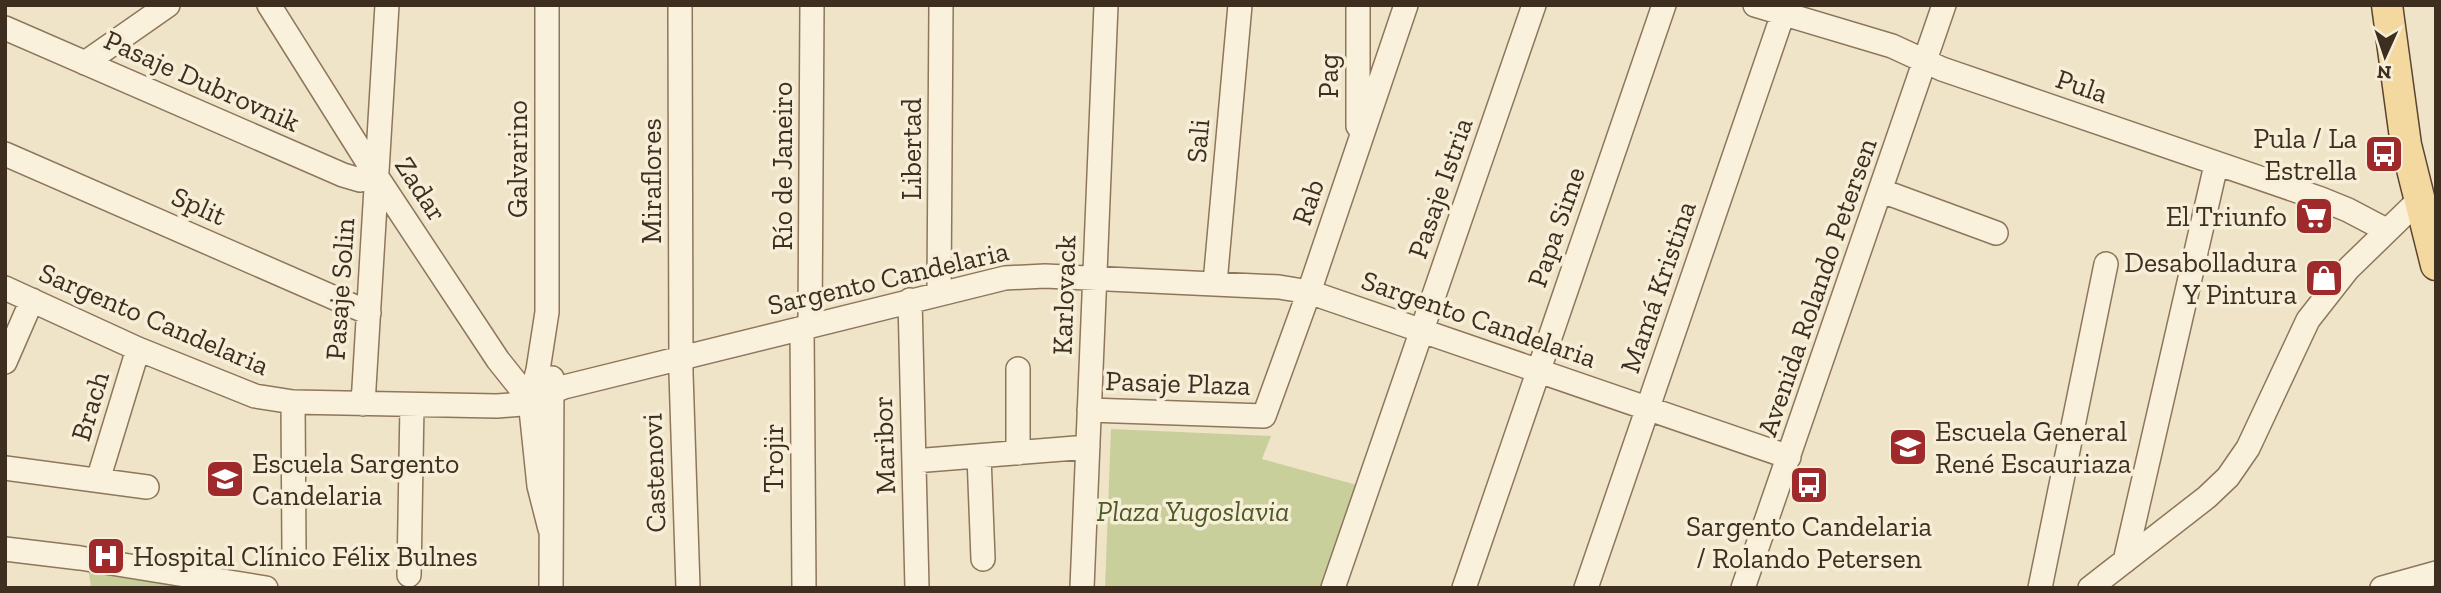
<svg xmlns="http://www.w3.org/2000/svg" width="2441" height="593" font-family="'Zilla Slab',serif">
	<rect width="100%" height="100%" fill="#f0e4c8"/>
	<path fill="#c9cf9b" d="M1111,429l160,7 -9,23 95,26 -36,103h-216z
		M88,566l127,22h-124z"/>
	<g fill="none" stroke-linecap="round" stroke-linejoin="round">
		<defs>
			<path id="minor" d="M269,5l108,172 121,183 32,40
				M547,5v307l-9,58 -8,30 9,86 11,43
				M680,5l1,368 7,215
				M1358,5v121
				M1755,5l137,41 50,23 379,130 27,11 38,20
				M5,28l338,147 17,5 17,-3
				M85,63l83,-58
				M5,154l364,159
				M1882,191l114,42
				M1215,283l25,-278
				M5,288l133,61 117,47 38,6 204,4 25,-2 42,-17 441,-109 40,-2 234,11 30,5 480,165
				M939,293l2,-288
				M910,300l7,288
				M810,326l2,-321
				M802,328l2,260
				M5,362l27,-62
				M293,402l1,150
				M363,404l24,-399
				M1089,410l175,6 45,-124 97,-287
				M1018,453v-84
				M979,456l4,103
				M914,461l174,-14
				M5,468l142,19
				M98,480l40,-131
				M5,549l75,9 186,30
				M2125,561l91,-396
				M409,575l3,-170
				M551,588l1,-210
				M1082,588l24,-583
				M1333,588l201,-583
				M1464,588l200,-583
				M1586,588l200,-583
				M1743,588l201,-583
				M2040,588l66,-324
				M2090,588l117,-91 21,-20 20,-29 60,-128 40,-51 71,-69
				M2382,588l54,-15"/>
			<path id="major" d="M2387,5l19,140 30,120"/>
		</defs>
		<use href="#minor" stroke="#8d765c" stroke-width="26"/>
		<use href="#major" stroke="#5b4430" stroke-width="33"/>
		<use href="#minor" stroke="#faf1dc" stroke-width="23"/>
		<use href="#major" stroke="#f3d9a0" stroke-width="30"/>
	</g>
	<defs>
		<symbol id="bus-square" viewBox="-11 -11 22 22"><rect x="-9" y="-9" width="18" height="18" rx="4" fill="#9e2a2b" stroke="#f7eed8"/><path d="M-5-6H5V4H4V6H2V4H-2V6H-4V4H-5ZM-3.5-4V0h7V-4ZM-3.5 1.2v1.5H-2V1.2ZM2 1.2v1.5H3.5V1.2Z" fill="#fff"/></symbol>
		<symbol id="supermarket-square" viewBox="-11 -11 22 22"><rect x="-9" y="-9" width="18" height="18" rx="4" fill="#9e2a2b" stroke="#f7eed8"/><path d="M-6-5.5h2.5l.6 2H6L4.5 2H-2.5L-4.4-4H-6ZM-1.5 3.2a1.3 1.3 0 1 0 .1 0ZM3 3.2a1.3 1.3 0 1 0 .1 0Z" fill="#fff"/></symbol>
		<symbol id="shop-square" viewBox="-11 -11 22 22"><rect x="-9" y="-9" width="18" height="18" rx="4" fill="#9e2a2b" stroke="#f7eed8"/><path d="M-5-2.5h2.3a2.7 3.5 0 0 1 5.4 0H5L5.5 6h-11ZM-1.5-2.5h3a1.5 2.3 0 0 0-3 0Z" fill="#fff"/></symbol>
		<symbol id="school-square" viewBox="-11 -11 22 22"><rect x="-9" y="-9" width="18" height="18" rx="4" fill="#9e2a2b" stroke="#f7eed8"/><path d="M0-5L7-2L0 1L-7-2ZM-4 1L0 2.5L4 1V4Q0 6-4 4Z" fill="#fff"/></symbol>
		<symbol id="hospital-square" viewBox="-11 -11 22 22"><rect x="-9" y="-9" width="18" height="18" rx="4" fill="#9e2a2b" stroke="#f7eed8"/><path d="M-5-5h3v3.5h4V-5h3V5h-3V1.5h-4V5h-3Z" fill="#fff"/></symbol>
	</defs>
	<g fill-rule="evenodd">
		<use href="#bus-square" x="2362" y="132" width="44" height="44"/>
		<use href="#supermarket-square" x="2292" y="194" width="44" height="44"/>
		<use href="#shop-square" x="2302" y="256" width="44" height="44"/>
		<use href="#school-square" x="1886" y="425" width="44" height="44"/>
		<use href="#school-square" x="203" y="457" width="44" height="44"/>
		<use href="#bus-square" x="1787" y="463" width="44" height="44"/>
		<use href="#hospital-square" x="84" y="534" width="44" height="44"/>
	</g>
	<g text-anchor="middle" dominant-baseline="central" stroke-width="7" stroke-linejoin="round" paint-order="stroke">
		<g font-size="28" fill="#3d2e20" stroke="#f7eed8">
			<text transform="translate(1328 76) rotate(-90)">Pag</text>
			<text transform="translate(202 81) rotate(24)">Pasaje Dubrovnik</text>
			<text transform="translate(2082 86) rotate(19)">Pula</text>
			<text transform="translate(1198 141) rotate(-85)">Sali</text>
			<text transform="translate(911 149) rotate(-90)">Libertad</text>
			<text transform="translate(517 159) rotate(-90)">Galvarino</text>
			<text transform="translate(782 166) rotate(-90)">Río de Janeiro</text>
			<text transform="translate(651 181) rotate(-90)">Miraflores</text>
			<text transform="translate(1440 188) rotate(-71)">Pasaje Istria</text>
			<text transform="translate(421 189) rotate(57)">Zadar</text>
			<text transform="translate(1308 202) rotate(-71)">Rab</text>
			<text transform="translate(199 206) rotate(24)">Split</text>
			<text transform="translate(1556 227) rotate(-71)">Papa Sime</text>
			<text transform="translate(888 278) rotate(-13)">Sargento Candelaria</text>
			<text transform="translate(1658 287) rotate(-71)">Mamá Kristina</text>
			<text transform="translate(1817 287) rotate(-71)">Avenida Rolando Petersen</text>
			<text transform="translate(340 289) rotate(-86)">Pasaje Solin</text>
			<text transform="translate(1064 295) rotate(-88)">Karlovack</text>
			<text transform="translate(154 319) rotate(23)">Sargento Candelaria</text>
			<text transform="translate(1479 319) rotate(19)">Sargento Candelaria</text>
			<text transform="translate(1178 383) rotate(2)">Pasaje Plaza</text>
			<text transform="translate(90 406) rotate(-73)">Brach</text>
			<text transform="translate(884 445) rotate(-92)">Maribor</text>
			<text transform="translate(773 458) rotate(-90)">Trojir</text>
			<text transform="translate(654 473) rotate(-92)">Castenovi</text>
		</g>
		<g font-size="28" fill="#3d2e20" stroke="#f7eed8" text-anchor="end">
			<text x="2357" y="138">Pula / La<tspan x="2357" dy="32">Estrella</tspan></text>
			<text x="2287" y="216">El Triunfo</text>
			<text x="2297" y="262">Desabolladura<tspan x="2297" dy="32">Y Pintura</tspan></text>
			<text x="1935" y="431" text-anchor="start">Escuela General<tspan x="1935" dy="32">René Escauriaza</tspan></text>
			<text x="252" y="463" text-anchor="start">Escuela Sargento<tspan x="252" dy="32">Candelaria</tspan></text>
			<text x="1809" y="526" text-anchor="middle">Sargento Candelaria<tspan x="1809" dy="32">/ Rolando Petersen</tspan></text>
			<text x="133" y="556" text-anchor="start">Hospital Clínico Félix Bulnes</text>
		</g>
		<g font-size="28" font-style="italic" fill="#4d5a26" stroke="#f7eed8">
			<text x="1193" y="511">Plaza Yugoslavia</text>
		</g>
	</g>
	<rect width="2441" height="593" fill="none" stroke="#3d2e20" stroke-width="14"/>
	<g transform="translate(2385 56) rotate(183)" stroke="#f7eed8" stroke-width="5" paint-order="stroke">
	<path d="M0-5L12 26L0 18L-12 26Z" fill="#3d2e20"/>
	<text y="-10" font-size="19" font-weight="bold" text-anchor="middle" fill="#3d2e20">N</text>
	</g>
</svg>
